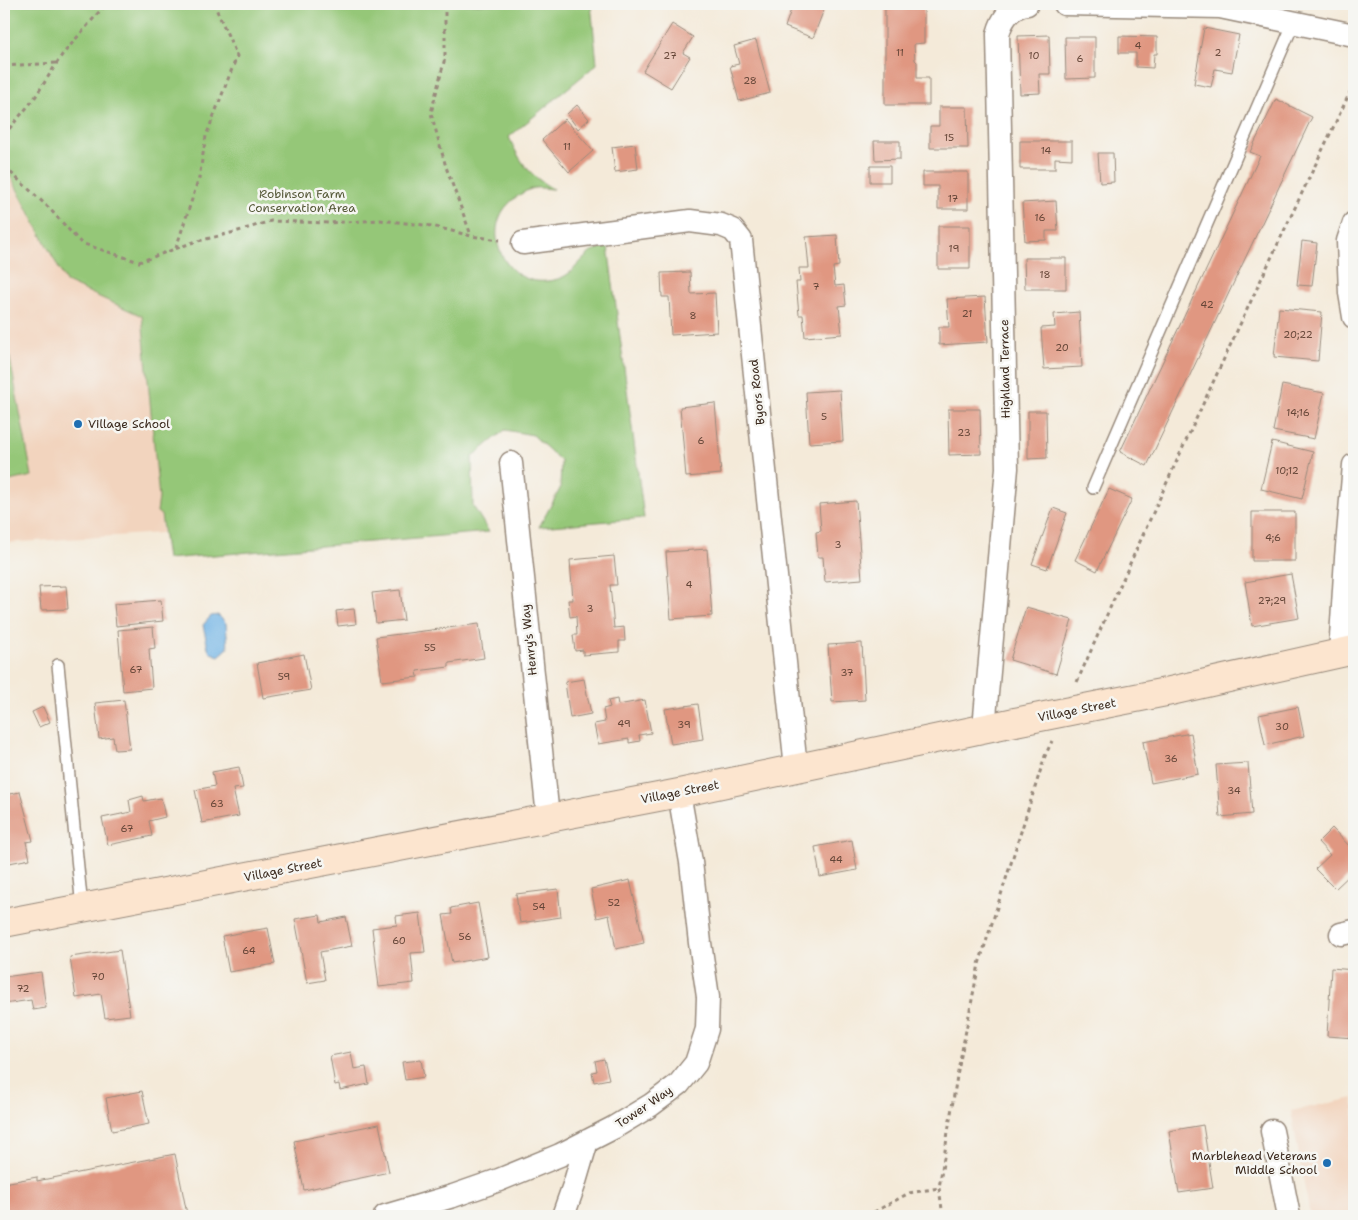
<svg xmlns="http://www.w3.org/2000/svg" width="1358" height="1220" font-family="'Shantell Sans',sans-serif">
	<rect width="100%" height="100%" fill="#f6f6f2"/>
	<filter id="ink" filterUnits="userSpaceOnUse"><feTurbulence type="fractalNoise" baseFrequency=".02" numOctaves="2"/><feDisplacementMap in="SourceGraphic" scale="10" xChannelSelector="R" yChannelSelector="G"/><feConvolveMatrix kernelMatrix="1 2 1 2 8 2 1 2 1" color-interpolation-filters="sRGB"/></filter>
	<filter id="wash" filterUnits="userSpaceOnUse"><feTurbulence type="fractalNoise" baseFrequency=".0096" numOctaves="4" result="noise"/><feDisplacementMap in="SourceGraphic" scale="20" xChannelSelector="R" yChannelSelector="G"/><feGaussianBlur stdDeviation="1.12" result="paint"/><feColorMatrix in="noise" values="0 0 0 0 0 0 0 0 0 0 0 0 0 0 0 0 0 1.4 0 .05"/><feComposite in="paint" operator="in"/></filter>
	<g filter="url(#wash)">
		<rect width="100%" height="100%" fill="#f4ead9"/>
		<path fill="#f2d4be" d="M4,164l62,118 76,34 20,217 -158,10z
			M1354,1098v118h-44l-19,-105z"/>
		<path fill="#95c778" stroke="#68784b" d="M4,4h587l6,60 -88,73c11,25 20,38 44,52 -6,0 -13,-2 -19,-1 -7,2 -14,6 -20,11 -36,27 -11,87 33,82 24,-2 27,-15 43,-28 4,-4 12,-5 18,-7l36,272 -105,9 21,-38 1,-28 -28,-26 -28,-5 -33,27 1,49 16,26 -322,27 -6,-44 -4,-3 2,-14 -17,-182 -76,-34 -62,-118z
			M4,338h2l26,138 -28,6z"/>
		<path fill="#71b4e6" stroke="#566f82" d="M218,615l8,8 2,25 -9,8 -8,-3 -3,-5 -5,-23 8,-9z"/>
		<g id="blocks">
			<path fill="#e09781" d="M793,4h33l-13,34 -28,-11z
				M885,4h39v39l-10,1 1,16 2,2v16h12v27h-44z
				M672,24l21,13 -10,16 7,4 -19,31 -28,-17z
				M1204,28l35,7 -7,37 -17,-3 -4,18 -17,-3z
				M1049,35l1,39h-11l1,19 -20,1 -2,-58z
				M1119,36l38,1v17h-3l-1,14 -17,-1v-14h-17z
				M1065,37h30v41l-29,1z
				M756,40l14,53 -31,8 -9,-35 9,-2 -5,-18z
				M1276,99l36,18 -165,349 -27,-14 140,-296 -10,-4z
				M577,105l12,14 -11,10 -11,-15z
				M939,107h28l1,41h-38v-22h9z
				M565,119l28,32 -24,21 -27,-32z
				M874,141h26v18l-25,1z
				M1020,141h52v18l-17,-1v11h-35z
				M635,144l3,25 -23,3 -3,-25z
				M1098,153h15l1,29 -14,1z
				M870,166h20v16h-20z
				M923,172h45v37h-30v-23h-15z
				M1056,201l2,30h-12v9l-21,1 -3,-38z
				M938,226h32v43h-32z
				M837,235l2,31 -6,1 2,19 9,-1 2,20 -7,1 3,28 -37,3 -2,-22h-4l-3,-33h4l-1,-14h10l-3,-31z
				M1302,241l15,2 -5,43 -15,-1z
				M1024,258h42v31h-41z
				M690,272l1,22 24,-1 2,39 -46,3 -2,-38h-7l-1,-24z
				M985,297l3,45 -49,3v-18h10l-2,-28z
				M1279,308l43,4 -4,49 -44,-4z
				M1079,312l3,55 -38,2 -3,-41 14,-1 -1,-13z
				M1282,385l42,8 -10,46 -41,-8z
				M840,390l3,51 -34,2 -3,-51z
				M715,403l6,71 -35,3 -6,-70z
				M948,409h32l1,45 -32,1z
				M1028,411h18l1,47 -19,1z
				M1272,442l41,10 -11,47 -41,-10z
				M1109,489l23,10 -35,72 -22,-11z
				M856,501l6,78 -37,3 -2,-25h-5l-2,-25 5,-1 -2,-27z
				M1053,508l14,5 -20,56 -15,-5z
				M1252,512h43v49h-43z
				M707,549l5,67 -41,3 -5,-67z
				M614,556l3,29h-7l4,43 10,-1 1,14h-6v11l-36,3v-5l-8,1 -2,-16h4l-1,-19 -6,1 -2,-17h5l-3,-40z
				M1291,574l8,44 -47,8 -7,-44z
				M66,586l2,23 -27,1 -2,-23z
				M400,590l4,30 -28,3 -4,-30z
				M161,600l2,21 -47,5 -2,-22z
				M1026,607l46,13 -16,54 -46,-14z
				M354,609l2,15 -18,2 -2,-15z
				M479,624l5,34 -35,5v4l-32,4 1,6 -36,4 -6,-44z
				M153,627l2,21 -6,1 3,39 -29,3 -5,-61z
				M862,643l3,57 -33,2 -4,-57z
				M304,654l7,36 -48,8 -6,-35z
				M584,679l7,35 -21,4 -5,-36z
				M617,699l1,6 27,-5 6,33 -12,2 1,6 -11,2v-4l-31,5 -4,-20 11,-2 -2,-13 7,-2 -2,-6z
				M124,700l6,49 -15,1 -2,-13 -14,2 -4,-36z
				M698,704l5,35 -32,5 -6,-35z
				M43,707l7,15 -11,5 -7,-15z
				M1298,707l6,29 -39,9 -6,-30z
				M1191,733l7,41 -47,9 -8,-41z
				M1248,763l4,51 -32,3 -4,-52z
				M239,767l4,21 -10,1 6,27 -37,7 -7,-33 20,-4 -3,-14z
				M20,792l13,49 -7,1 4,17 -26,5v-25h1l-1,-8v-36z
				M143,796l1,5 17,-3 4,19 -16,4 3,15 -44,9 -6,-27 29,-6 -2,-12z
				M1332,828l22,23v20l-19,18 -20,-20 15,-14 -12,-13z
				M852,840l5,30 -37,7 -5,-30z
				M630,880l14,63 -28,6 -7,-34 -12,3 -6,-29z
				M558,889l3,28 -41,6 -4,-29z
				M478,903l10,54 -36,6 -9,-48 9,-1 -1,-6z
				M420,913l5,39 -14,1 3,30 -35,4 -7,-59 25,-3 -1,-9z
				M320,915l1,7 25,-5 6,29 -32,6 5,28 -18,3 -12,-64z
				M268,928l7,36 -46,8 -7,-36z
				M120,950l10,65 -25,3 -4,-24 -25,4 -6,-41z
				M1331,968l23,2v68l-27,-2z
				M41,972l5,36 -13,2 -2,-10 -27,4v-27z
				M351,1052l3,17 12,-2 3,17 -29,6 -1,-6 -4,1 -5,-29z
				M604,1059l5,20 -15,3 -2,-10 5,-1 -2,-10z
				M421,1060l3,17 -19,3 -3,-18z
				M142,1091l7,33 -37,7 -6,-33z
				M379,1124l10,48 -85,18 -10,-49z
				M1203,1125l10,63 -34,5 -10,-62z
				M175,1154l12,60 -15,2h-168v-33l33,-6v4z"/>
		</g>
	</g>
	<g filter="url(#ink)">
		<use href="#blocks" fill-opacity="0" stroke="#988a7c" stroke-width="1"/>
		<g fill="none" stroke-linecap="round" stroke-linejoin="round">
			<defs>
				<path id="lane" d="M1093,488l201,-466
					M58,665l24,243"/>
				<path id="street" d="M1065,4l155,3 134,28
					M1354,223l-6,18 2,52 4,24
					M523,243l167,-22 31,4 12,5 8,10 55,528
					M511,463l37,354
					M1340,653l6,-95 8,-93
					M984,728l23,-260 -9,-434c4,-15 13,-28 29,-30
					M1341,934l13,-3
					M1272,1131l17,85
					M385,1216l68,-20 46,-16 61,-25 53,-27 38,-23 28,-21 17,-21 11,-34 1,-32 -8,-54 -9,-81 -12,-69
					M563,1216l11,-31 13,-44"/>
				<path id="secondary" d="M1100,705l66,-13 188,-42
					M4,923l675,-130 336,-71"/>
			</defs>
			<use href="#lane" stroke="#988a7c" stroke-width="14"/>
			<use href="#street" stroke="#988a7c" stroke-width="25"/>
			<use href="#secondary" stroke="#988a7c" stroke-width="30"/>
			<path stroke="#988a7c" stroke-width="3" stroke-dasharray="4 4" stroke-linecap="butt" d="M445,4v54l-14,55 15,54 25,68
				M4,66l53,-3
				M4,135l30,-36 28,-44 37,-43 8,-8
				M4,158l6,14 37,34 34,37 58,19 55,-20 41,-10 36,-11 57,2 52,-3 52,6 39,10 29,4
				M176,248l23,-70 7,-42 31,-80 -23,-52
				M1077,682c89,-201 182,-400 277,-598
				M867,1216l42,-23 30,-5
				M943,1216l-4,-28 18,-112 22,-112 66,-208 7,-15"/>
			<use href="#lane" stroke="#fff" stroke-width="11"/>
			<use href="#street" stroke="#fff" stroke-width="22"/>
			<use href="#secondary" stroke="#fce5cf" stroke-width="28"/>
			<defs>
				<path id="secondary-bridge" d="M1015,722l85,-17"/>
			</defs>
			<use href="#secondary-bridge" stroke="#988a7c" stroke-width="30" stroke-linecap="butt"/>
			<use href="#secondary-bridge" stroke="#fce5cf" stroke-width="28"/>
		</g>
	</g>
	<g fill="#1f6fb2" stroke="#f6f6f2" stroke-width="2">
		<circle cx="78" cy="424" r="5"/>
		<circle cx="1327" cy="1163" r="5"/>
	</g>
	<g text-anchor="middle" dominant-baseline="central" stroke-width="5" stroke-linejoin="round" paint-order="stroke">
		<g font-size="10" fill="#644537">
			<text x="1138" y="45">4</text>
			<text x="900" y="52">11</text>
			<text x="1218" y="52">2</text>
			<text x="670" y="55">27</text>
			<text x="1034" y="55">10</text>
			<text x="1080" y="58">6</text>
			<text x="750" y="80">28</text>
			<text x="949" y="137">15</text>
			<text x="567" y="146">11</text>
			<text x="1046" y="150">14</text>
			<text x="953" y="198">17</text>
			<text x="1040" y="217">16</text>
			<text x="954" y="248">19</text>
			<text x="1045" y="274">18</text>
			<text x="816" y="286">7</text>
			<text x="1207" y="304">42</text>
			<text x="967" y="313">21</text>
			<text x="693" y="315">8</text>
			<text x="1298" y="334">20;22</text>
			<text x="1062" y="347">20</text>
			<text x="1298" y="412">14;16</text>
			<text x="824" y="416">5</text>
			<text x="964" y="432">23</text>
			<text x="701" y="440">6</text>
			<text x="1287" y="470">10;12</text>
			<text x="1273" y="537">4;6</text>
			<text x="838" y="544">3</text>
			<text x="689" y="584">4</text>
			<text x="1272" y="600">27;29</text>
			<text x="590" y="608">3</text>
			<text x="430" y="647">55</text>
			<text x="136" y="669">67</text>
			<text x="847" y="672">37</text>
			<text x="284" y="676">59</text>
			<text x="624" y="723">49</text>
			<text x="684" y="724">39</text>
			<text x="1282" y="726">30</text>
			<text x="1171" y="758">36</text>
			<text x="1234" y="790">34</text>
			<text x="217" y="803">63</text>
			<text x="127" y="828">67</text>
			<text x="836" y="859">44</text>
			<text x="614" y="902">52</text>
			<text x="539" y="906">54</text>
			<text x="465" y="936">56</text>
			<text x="399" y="940">60</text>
			<text x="249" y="950">64</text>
			<text x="98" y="976">70</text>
			<text x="23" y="988">72</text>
		</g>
		<g font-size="12" fill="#565939" stroke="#f6f6f2">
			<text x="302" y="194">Robinson Farm<tspan x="302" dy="14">Conservation Area</tspan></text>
		</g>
		<g font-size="12" fill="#3b2a1e" stroke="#f6f6f2">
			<text transform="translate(1005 369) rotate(-91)">Highland Terrace</text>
			<text transform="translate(757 392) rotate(-96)">Byors Road</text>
			<text transform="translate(529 640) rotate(-96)">Henry's Way</text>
			<text transform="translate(1077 710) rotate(-11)">Village Street</text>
			<text transform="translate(680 792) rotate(-11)">Village Street</text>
			<text transform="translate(283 870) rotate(-11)">Village Street</text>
			<text transform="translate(644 1107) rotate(-34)">Tower Way</text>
		</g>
		<g font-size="12" fill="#3b2a1e" stroke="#f6f6f2" text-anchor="start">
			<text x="88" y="424">Village School</text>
			<text x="1317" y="1156" text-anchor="end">Marblehead Veterans<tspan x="1317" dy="14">Middle School</tspan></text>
		</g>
	</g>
	<rect width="1358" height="1220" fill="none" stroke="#f6f6f2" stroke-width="20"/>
</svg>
